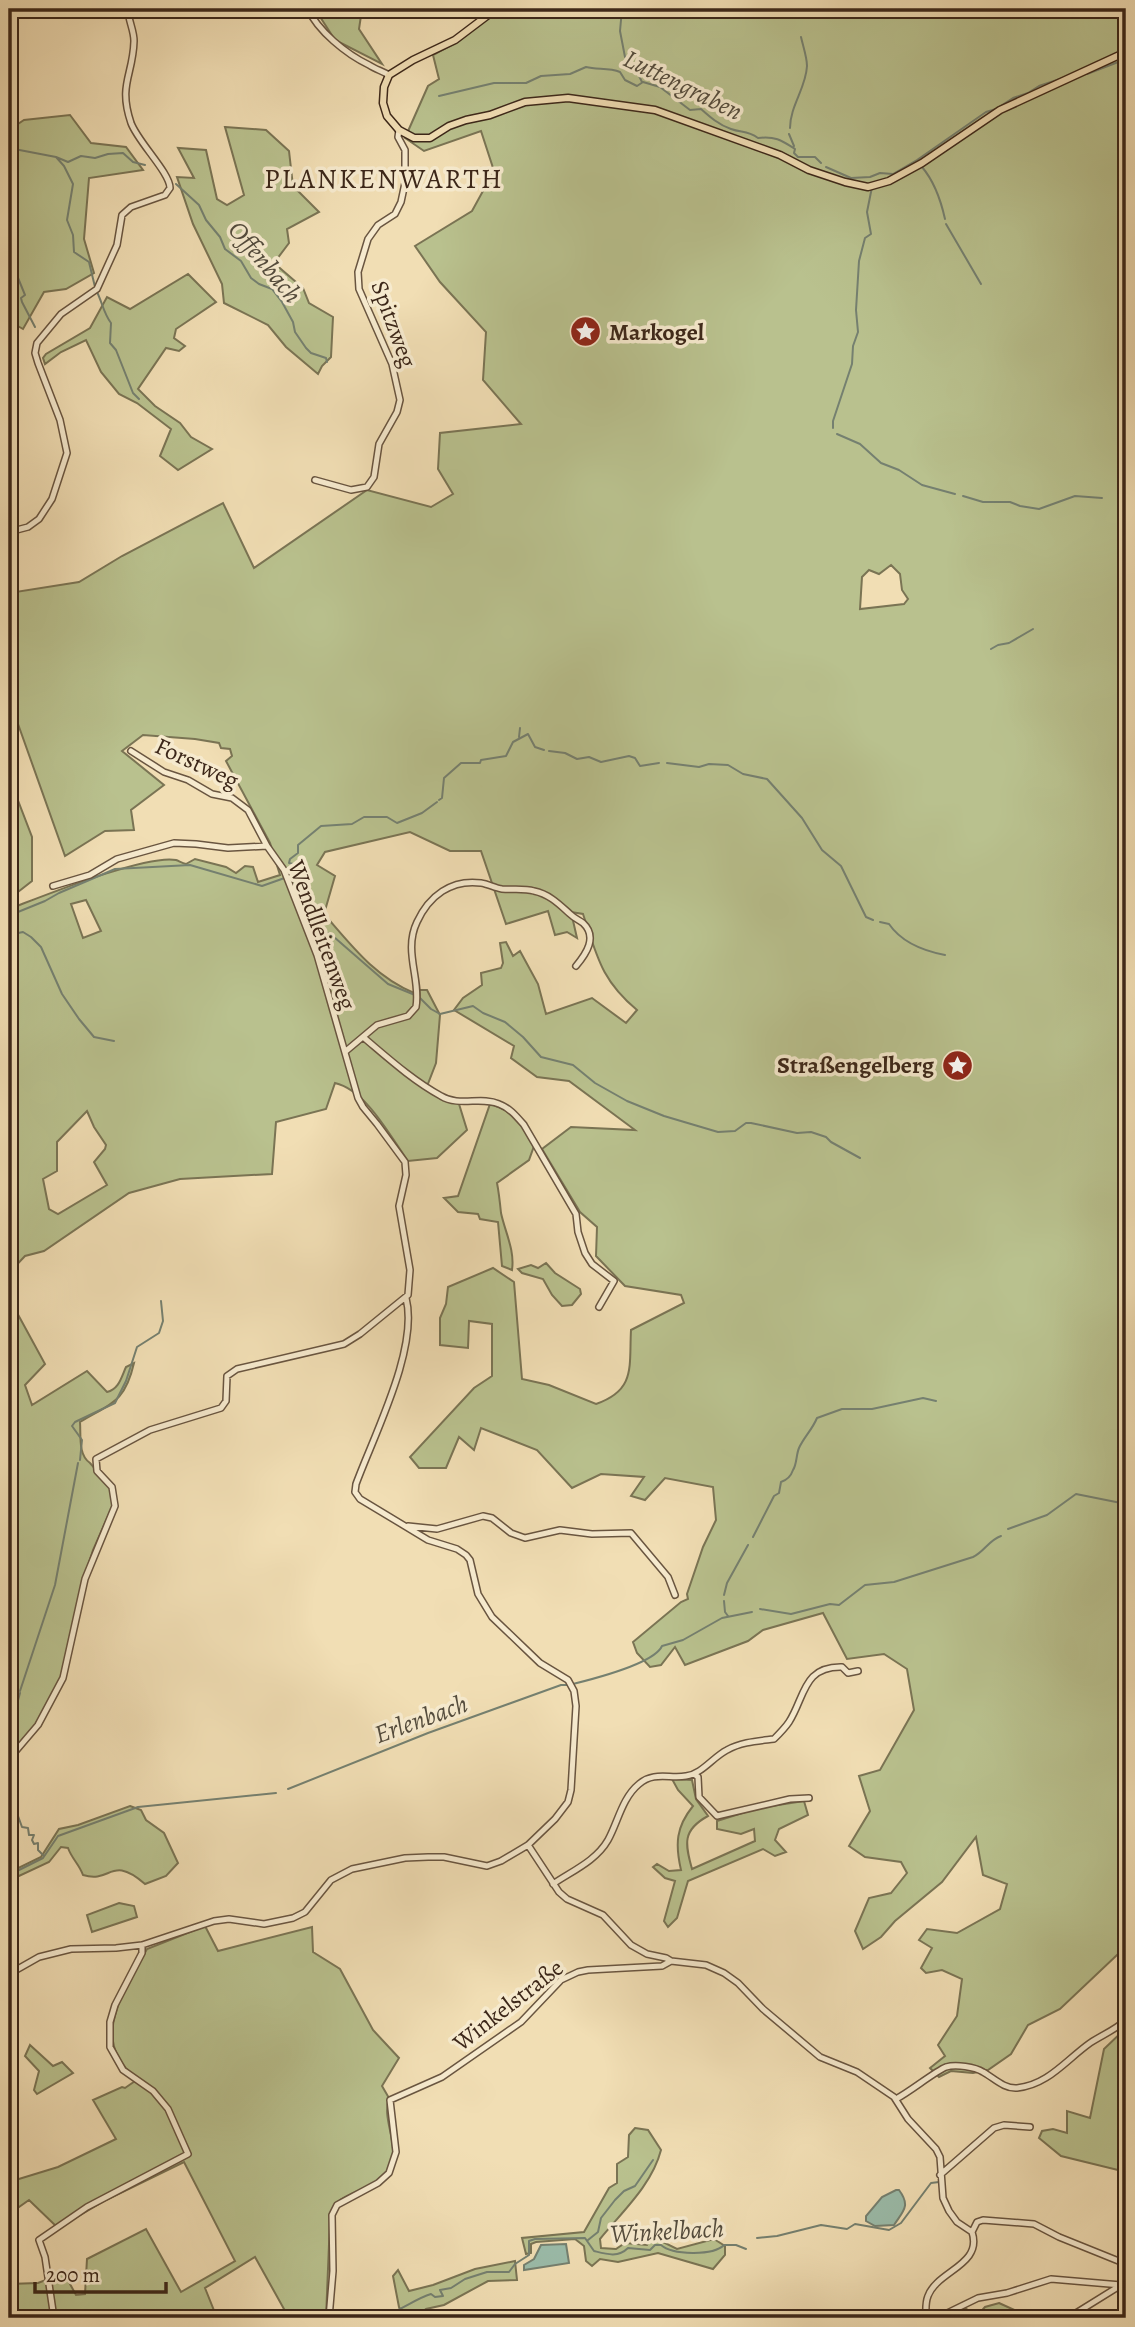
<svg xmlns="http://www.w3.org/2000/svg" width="1135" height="2327" font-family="Alegreya,serif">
	<rect width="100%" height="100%" fill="#f1deb4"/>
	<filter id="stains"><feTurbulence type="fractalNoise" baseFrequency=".00286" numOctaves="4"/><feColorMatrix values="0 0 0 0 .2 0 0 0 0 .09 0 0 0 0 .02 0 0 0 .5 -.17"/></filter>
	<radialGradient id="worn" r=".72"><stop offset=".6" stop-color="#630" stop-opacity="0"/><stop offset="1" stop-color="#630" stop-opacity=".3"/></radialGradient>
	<path fill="#b9c18e" stroke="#7a7454" stroke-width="2" fill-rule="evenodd" d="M315,9h47l-3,20 23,35 -47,-24z
		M500,9h626v1948l-2,2 -7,-4 -57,54 -32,16 -17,29 -23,16 -15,3 -22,-2 -12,6 -9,-9 15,-12 -7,-11 19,-29 5,-37 -20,-9 -16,3 -5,-5 11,-20 -13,-8 8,-11 30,4 43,-24 7,-25 -24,-9 -7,-38 -34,45 -47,39 -14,16 -18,12 -8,-18 14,-33 22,-5 16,-20 -6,-11 -36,-5 -16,-11 21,-35 -11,-35 21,-6 34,-60 -7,-41 -23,-15 -37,5 -24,-46 -60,17 -15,11 -63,24 -10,-18 -14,18 -11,2 -13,-14 -4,-11 48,-40 7,-3 -1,-5 16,-47 13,-27 -3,-33 -48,-9 -20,22 -14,-4 13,-19 -43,-3 -29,14 -35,-38 -56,-22 -7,22 -15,-13 -13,31h-27l-9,-11 64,-69 18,-12v-52l-23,-3 -1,27 -28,-3v-27l6,-14 2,-17 45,-19 21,14 8,97 27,6 47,19c40,-14 33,-37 35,-74l53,-27 -3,-8 -56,-9 -29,-30 1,-29 -17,-15 -38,-63 29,-22 64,3 -66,-49 -32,-4 -26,-19 3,-12 -60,-36 9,-12 19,-13 -1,-12 20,-5 2,-5 -3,-20 6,-1 7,14 7,-5 18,33 8,30 46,-16 34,25 11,-13c-36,-30 -40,-54 -54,-96l-12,-2 6,26 -10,-6 -12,3 -7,-24 -42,13 -25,-73h-31l-40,-19 -85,20 -8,13 18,11 -11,38c28,32 50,62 90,79l5,-3h8l13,25 -4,48 -10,26 33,15 8,26 -30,28 -29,3c-18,-25 -42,-71 -73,-78l-9,26 -50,13 -4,52 -92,5 -51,14 -85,58 -19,5 -16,17v-364c32,-12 137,-55 167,-49 3,1 6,3 10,4l9,-5 31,8 10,6 9,-7 8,1 5,15 22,-7 -10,-32 -44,-82 6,-5 -2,-7 -9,-1 -2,-5 -24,-4 -52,-4 -21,16 42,34 -33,25 3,20 -29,1 -40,25 -47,-132 -9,1v-132l70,-11 43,-26 101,-53 31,65 113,-78 64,17 22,-13 -15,-25 2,-36 81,-9 -38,-44 3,-48 -46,-50 -25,-36 57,-35 22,-40 -13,-40 -57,20 -19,-13 23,-52 11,-7 -6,-24 26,-14zM891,565l9,9 2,16 6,9 -4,5 -44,5 2,-32 7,-7 10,4zM86,900l15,31 -18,7 -12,-34zM87,1111l7,16 12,18 -1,4 -11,13 13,23 -49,29 -9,-5 -6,-30 14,-8v-29z
		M70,115l21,28 35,4 17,23 -54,8 -5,61 10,34 -28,16 -22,3 -21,37 -14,-8v-191l15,-10z
		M225,127l41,3 23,21 4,35 26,26 -32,17 2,14 -15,20 29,25 6,15 24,14 -2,40 -9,9 -4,8 -32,-27 -18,-22 -44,-22 -2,-19 -29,-60 -16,-47 17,1 -16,-30 28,2 11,49 10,6 17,-10z
		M188,274l28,28 -40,27 -2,9 11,8 -6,5 -13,-3 -28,41 17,17 25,17 11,14 21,12 -34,21 -18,-14 11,-27 -34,-26 -18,-9 -18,-22 -15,-32 -25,12 -16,12 -2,-6 3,-4 44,-26 17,-31 23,12z
		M9,777l23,60v44l-23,18z
		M490,1104c23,6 33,22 44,42l-5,14 -32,23c2,10 3,20 4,30 4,19 14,37 11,57l-10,-4 -4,-44 -18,-3 -2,-5 -20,-2 -14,-14 14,-2z
		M546,1263l9,10 25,16 1,5 -9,11 -10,1 -10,-11 -9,-16 -21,-6 -4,-4 13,-4 7,3z
		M9,1298l36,66 -20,21 7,20 55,-34 20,21c12,-3 14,-14 19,-25l8,-4c-9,39 -22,40 -54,59 1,14 -2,33 10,41l22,25 1,17 -20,45 -9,28 -18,90 -28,57 -29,31z
		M672,1779l20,1 4,19 12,17c-26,14 -23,28 -16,53l63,-28 -1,-12 -13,5 -24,-5v-8l41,-13 46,-7 4,14 -29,14 -4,11 11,12 -11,4 -12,-7 -75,32 -11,37 -9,9 -4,-6 11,-40 -10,-3 -12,-11 4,-3 12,7 12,-1c-6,-26 -5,-43 12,-64l-15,-16z
		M130,1806l11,4 5,10 18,13 14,30 -12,13 -21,8c-35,-30 -33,0 -62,-9 -4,-11 -11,-16 -15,-27l-7,-1 -12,15 -30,14 -5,-6 27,-13 18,-28 19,-4z
		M119,1903l15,3 3,11 -45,15 -5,-17z
		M205,1926l13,25 94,-24 1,25 27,17 33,61 26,28 -17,28 7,12c-9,25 18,56 -6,78 -12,12 -30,15 -43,24l-5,5 -5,15 -4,98h-37l-34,-61 -50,31 12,30h-208v-34l29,-1 26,-10 12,22 9,-1 2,-35 59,-30 35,63 54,-31 -51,-99 -78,38 -48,28 -29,-28 -20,14v-32l49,-15 58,-28 -23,-39 29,-13 3,1 13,-9c-51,-37 -14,-88 9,-130z
		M1126,2028v144l-65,-16 -22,-18 3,-7 11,-2 14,4v-22l23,7 14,-69z
		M30,2045l23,21 9,-4 11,11 -36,21 -3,-4 5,-19 -14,-15z
		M635,2128l13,2 13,20c-9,35 -39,62 -61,89l1,9 15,1 9,-6 22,2 4,-9 26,13 37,-10 11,7v9l-12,14 -55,-16 -40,9 -18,-3 -8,7 -6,-5 -2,-15 -9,-7 -39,3 -5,2v9l-5,1 -4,-16 62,-6 25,-44 8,-5v-19l11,-7 1,-22z
		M515,2261l2,19 -29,1 -44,24 -18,4 -10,9h-10l-7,-11 -6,-31 5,-6 11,21 24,-6 42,-16z
		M999,2303l20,9 18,3 3,3h-104l29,-10 12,8 8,-9z"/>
	<path fill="#9bbcaa" stroke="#758070" stroke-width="2" d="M896,2190h3c12,16 4,21 -5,35l-19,1 -9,-5v-5l16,-19z
		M566,2244l3,19 -45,7v-5l10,-6 7,-14z"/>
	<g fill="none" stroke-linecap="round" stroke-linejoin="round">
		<path stroke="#758070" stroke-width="2" d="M622,9l-2,22 5,26 7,5 10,20
			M1087,74l39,-15
			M439,96l55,-13h32l15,-7 29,-2 16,-7c11,3 23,0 34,5l5,8 12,6 6,-4 17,5 30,23 11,-1c9,8 18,16 30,20 11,4 16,1 27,9 17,-2 23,2 37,11l-1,4 4,4h17l6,6
			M790,128c0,-22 16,-40 17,-62 0,-9 -4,-20 -6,-29
			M789,134l5,12
			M9,148l47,9 12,5 13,-6 14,2 13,-4 15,-1 10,9 12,3
			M56,157l8,9 9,18 -6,36 6,15 1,17 15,10 6,25
			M826,167l25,11 19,-1 10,-4 13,1 24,-14 69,-48 10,-3 17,-11 15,-5 11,-7 24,-8
			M922,167c12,14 19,34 23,52
			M176,184l23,21 7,15 14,17 5,12 16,12 10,17 8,6 13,5 10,13 11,20 2,10 11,16 5,5 15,5 1,4
			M946,224l35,60
			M9,266l7,7 9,22 -4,3 1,4 13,25
			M97,292c5,10 7,22 14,31l-1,20 6,7 17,43 6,6
			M833,428v-7l19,-57 1,-18 5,-14 -2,-22 3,-49 6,-23 6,-4 -4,-22 5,-25
			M837,434l23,10 21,19 18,7 23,15 33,9
			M963,496l20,6h27l10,4 19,3 36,-13 27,2
			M991,649l7,-4 11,-2 24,-14
			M519,737l1,-9
			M549,751l16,2 12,6 12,-2 12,5 28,-6 6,2 5,8 19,-3
			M667,763l32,4 10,-3 19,1 15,9 24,5 35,39 20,32 19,16 25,51 7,3
			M439,800l3,-2 2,-20 17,-15h19l1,-3 25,-4 7,-14 15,-8 7,13 9,3
			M290,879l28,48 16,10 54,47 27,11
			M880,922l9,2c13,19 35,27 56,31
			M9,932v-12l4,-6 32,-13 14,-8 56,-24 75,-4 72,21 31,-11v-11l-4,-1 1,-4 8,-6v-8l23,-19 31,-2 12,-7h23l10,6 25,-10 15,-11
			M9,935l14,-3 8,5 10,10 21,47 17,25 15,18 20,4
			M419,997l12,12 9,5 33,-8 10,7 22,9 18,15 18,20 32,8 22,18 32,18 37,15 54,16 17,-1 11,-8h5l46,10 14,-1 15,5 5,5 29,16
			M80,1460l2,-20 -10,-14 3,-4 40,-19 11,-22 11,-34 22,-14 4,-12 -2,-20
			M1008,1529l39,-14 29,-21 50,10
			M753,1537l21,-41 5,-3 2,-11c6,-2 10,-6 12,-12 4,-6 3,-15 6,-22 5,-11 13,-18 18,-30l25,-9h30l51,-11 13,3
			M724,1595l3,-12 21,-38
			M724,1601l1,11 3,4
			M760,1609l31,5 39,-10 9,1 26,-20 29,-3 79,-25c11,-5 16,-17 28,-21
			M573,1684c20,-5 81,-20 89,-38l21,-6 39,-22 30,-6
			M20,1691l35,-106 23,-122
			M12,1750l-3,-12 5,-5 -3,-7 9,-33
			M288,1789l140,-56 133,-48h7
			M9,1802l3,-43
			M9,1811l4,7 5,-2 4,11 6,1 1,7h5l-2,5 2,4 4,-1v7l5,5
			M9,1875l34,-17 15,-22 80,-29 138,-14
			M757,2238l20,-2 44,-11 26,4 8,-5 34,6 12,-7 30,-40 8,-1
			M588,2240l10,-8 3,-14 14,-18 9,-9 11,-5 18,-26
			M382,2318v-2c18,-4 32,-17 49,-22l4,3 8,-1 -3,-6 11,-2 14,-9 22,-7h22l6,-8 14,-9v-14l6,-2 50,-1 9,13c12,3 24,7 34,-3l22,2 5,-5h6c11,10 52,11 63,0h12l10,4"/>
		<defs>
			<path id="minor" d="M308,9c10,22 38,45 61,56 6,4 13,6 20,10
				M315,480l36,10 16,-3 7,-10 5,-33 18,-32 3,-12 -8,-36 -33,-75 -1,-17 10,-33 10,-14 17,-11 6,-12 4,-19v-33l-7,-13 1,-7
				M9,532l19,-5 11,-8 13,-20 15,-46 -7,-33 -22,-57 -3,-10 2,-10 24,-29 36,-25 20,-44 5,-30 9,-8 34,-12 5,-7c0,-15 -32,-46 -39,-65 -13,-39 2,-47 3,-82 0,-11 -6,-21 -6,-32
				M53,886l37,-11 27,-16 57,-16 22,1 32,4 39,-2
				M363,1037c25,21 49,43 78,59 18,11 40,0 58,8 11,4 18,13 25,21l52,89 2,18 7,21 7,11 22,17 -15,26
				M346,1051l31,-26 31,-9 8,-9c5,-28 -13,-56 1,-85 12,-26 34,-43 64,-39 7,1 14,5 21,6 10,1 22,-1 32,2 15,3 25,13 36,23 4,4 9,6 13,9 15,14 3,31 -7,43
				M408,1526l29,3 46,-13 9,2 19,15 14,5 35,-8 32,4 39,-1 37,44 7,18
				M9,1759l29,-34 25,-47 22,-99 30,-73 -3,-19 -15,-16 -1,-12 54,-29 71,-22 5,-7 1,-25 10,-7 107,-25 16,-10 48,-39 2,-25 -11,-64 7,-31 -1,-13 -28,-38 -14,-17 -5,-9 -41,-143 -33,-85 -17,-24 -19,-36 -16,-12 -20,-4 -24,-14 -24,-8 -33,-21
				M694,1774l4,3 1,20 18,19 73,-17 19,-1
				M528,1845l31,47 8,7 36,16 28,30 16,9 19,4 5,3
				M553,1884c19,-13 43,-23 55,-44 10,-18 14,-42 31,-56 15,-13 31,-5 47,-8 16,-2 27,-19 41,-26 14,-8 31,-9 47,-11 5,-5 11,-11 15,-17 16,-25 14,-56 53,-55l6,6 10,-2
				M9,1974l30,-17 32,-8 45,-1 26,-3 72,-24 15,-2 35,5 29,-6 12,-6 26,-32 21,-11 53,-11 23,-1h16l43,9 14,-5 27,-16 27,-26 13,-17 3,-12 5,-84 -2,-15 -6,-11 -28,-17 -48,-46 -14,-23 -8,-34 -4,-5 -9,-6 -29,-9 -68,-41 -5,-7 1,-8c18,-49 63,-136 50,-186
				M896,2099c15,-8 38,-27 50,-32 10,-3 29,0 37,5 11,6 21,17 34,16 31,-3 49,-28 73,-45 12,-8 25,-13 36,-23
				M940,2175l54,-47 10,-3 26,2
				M972,2232l5,-10 6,-2 51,4 25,13 67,27
				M54,2318l-9,-61 -6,-17 48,-33 101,-53 -20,-45 -15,-18 -30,-21 -13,-23v-25l5,-17 27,-52v-8
				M329,2318l4,-47 -1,-56 5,-10 41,-22 11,-10 7,-21 -6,-52 52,-23 79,-55 40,-42 17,-8 10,-2 74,-4 9,-5 35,4 18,8 14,10 25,26 57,48 37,15 37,25 14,22 28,30 4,8 3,41 6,13 8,11 15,10c11,33 -35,39 -44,64 -3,7 -2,15 -2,22
				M595,2318h18
				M937,2318l41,-20 29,-5 44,-14 70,6
				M1068,2318l58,-36"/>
			<path id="major" d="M496,9l-41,31 -42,20 -24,15 -5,12 -1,16 4,13 12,14 15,8h16l19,-12 17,-6 24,-5 35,-13 43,-4 87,12 125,45 29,15 36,12 23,5 21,-6 33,-18 78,-53 126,-58"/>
		</defs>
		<use href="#minor" stroke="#695540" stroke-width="8"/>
		<use href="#major" stroke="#3c2719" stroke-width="9"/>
		<use href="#minor" stroke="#f6eace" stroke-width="5"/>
		<use href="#major" stroke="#f1deb4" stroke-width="6"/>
	</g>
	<defs>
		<symbol id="sight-disc" viewBox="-11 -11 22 22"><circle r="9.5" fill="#8f2418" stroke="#f6eace"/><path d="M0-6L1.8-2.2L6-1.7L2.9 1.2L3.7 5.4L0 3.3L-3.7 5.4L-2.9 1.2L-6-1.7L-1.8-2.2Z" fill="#fff"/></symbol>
	</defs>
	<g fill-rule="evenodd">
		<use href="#sight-disc" x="568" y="314" width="35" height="35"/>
		<use href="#sight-disc" x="940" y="1048" width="35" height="35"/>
	</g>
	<g text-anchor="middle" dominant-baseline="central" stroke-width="7" stroke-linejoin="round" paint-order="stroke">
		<g font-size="24" fill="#3c2719" stroke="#f6eace">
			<text transform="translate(394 324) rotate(70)">Spitzweg</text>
			<text transform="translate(197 763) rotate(25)">Forstweg</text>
			<text transform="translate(322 935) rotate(70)">Wendlleitenweg</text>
			<text transform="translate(508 2005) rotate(-38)">Winkelstraße</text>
		</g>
		<g font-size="24" font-weight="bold" fill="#3c2719" stroke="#f6eace" text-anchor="start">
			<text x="609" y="332">Markogel</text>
			<text x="934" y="1065" text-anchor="end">Straßengelberg</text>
		</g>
		<g font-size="26" font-style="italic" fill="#544c3d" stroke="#f6eace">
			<text transform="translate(683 85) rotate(26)">Luttengraben</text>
			<text transform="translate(265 262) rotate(50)">Offenbach</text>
			<text transform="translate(421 1719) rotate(-20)">Erlenbach</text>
			<text transform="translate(667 2231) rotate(-3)">Winkelbach</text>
		</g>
		<g font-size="28" letter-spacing="2" fill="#3c2719" stroke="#f6eace">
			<text x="384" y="179">PLANKENWARTH</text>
		</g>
	</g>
	<rect width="1135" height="2327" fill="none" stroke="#f1deb4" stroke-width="35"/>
	<rect x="10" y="10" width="1114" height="2306" fill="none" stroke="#3c2719" stroke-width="3.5"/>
	<rect x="18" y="18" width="1100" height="2292" fill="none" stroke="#3c2719" stroke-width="2"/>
	<path d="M35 2282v10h131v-10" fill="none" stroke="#3c2719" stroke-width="3.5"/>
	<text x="46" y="2282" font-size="21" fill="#3c2719" stroke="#f6eace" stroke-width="5" paint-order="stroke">200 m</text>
	<rect width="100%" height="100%" filter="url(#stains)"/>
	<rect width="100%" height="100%" fill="url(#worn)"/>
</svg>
